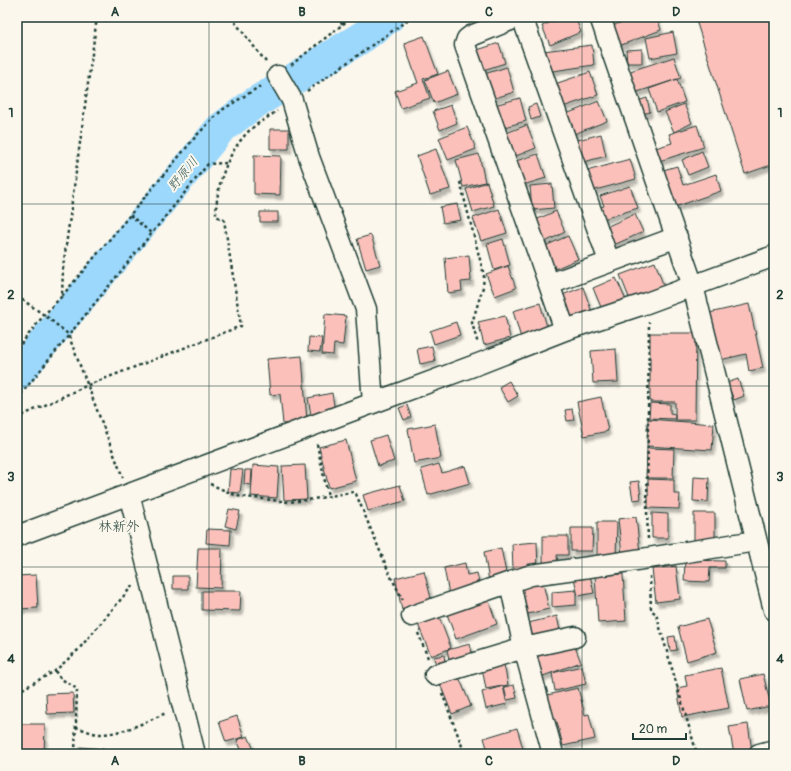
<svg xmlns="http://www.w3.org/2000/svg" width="791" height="771" font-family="Pangolin,'Klee One',sans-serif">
	<defs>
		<filter id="shadow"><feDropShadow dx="2.5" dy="4.5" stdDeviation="1" flood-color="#0004"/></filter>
	</defs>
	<rect width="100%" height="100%" fill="#fbf7ec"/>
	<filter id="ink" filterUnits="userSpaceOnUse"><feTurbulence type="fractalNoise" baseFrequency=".025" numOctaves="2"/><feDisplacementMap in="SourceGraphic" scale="8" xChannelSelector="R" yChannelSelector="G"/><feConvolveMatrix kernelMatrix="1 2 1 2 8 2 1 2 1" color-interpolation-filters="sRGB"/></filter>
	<g filter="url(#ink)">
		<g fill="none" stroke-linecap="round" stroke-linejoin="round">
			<path stroke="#9cd8fc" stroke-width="32" d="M17,375l203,-246 33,-25 111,-68 25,-19"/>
		</g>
		<path fill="#fcc0bb" stroke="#1f3d34" filter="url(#shadow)" d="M563,17h12l6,15 -31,13 -8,-19z
			M636,17h21l4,13 -45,17 -7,-20z
			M695,17h79v147l-29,10z
			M673,32l4,21 -27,5 -4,-20z
			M424,36l14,38 -15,5 7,19 -29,10 -6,-17 23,-8 -14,-40z
			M499,43l6,20 -28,9 -6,-20z
			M592,45l2,20 -48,7 -3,-21z
			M642,49v14h-15l-1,-13z
			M674,57l7,21 -50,16 -7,-21z
			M507,67l7,25 -25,8 -8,-25z
			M448,71l9,23 -23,9 -9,-23z
			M590,72l8,23 -41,14 -8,-23z
			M677,79l8,23 -28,10 -8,-23z
			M520,98l6,23 -29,8 -6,-23z
			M647,98l3,14 -15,4 -4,-13z
			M599,101l8,20 -38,15 -8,-20z
			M536,104l4,13 -9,3 -3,-13z
			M684,104l8,19 -18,9 -9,-20z
			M451,105l6,18 -17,7 -7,-19z
			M527,125l9,23 -25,10 -10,-23z
			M697,125l7,22 -48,15 -4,-13 20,-6 -3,-9z
			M467,127l9,22 -28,11 -9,-22z
			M270,129h19v20h-19z
			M601,134l5,22 -30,8 -6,-22z
			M436,149l14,40 -20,6 -13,-39z
			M702,151l6,16 -20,8 -6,-15z
			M479,154l6,28 -22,5 -7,-27z
			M538,154l8,24 -23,7 -7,-24z
			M254,155l27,1 -1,39 -26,-1z
			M630,159l6,20 -48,13 -5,-20z
			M677,166l6,19 33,-11 5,17 -49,17 -12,-37z
			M487,182l7,24 -21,6 -7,-23z
			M552,184l2,24 -22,2 -2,-24z
			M630,186l8,22 -38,12 -4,-12 8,-2 -4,-10z
			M457,204l4,16 -18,3 -3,-16z
			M499,209l8,24 -26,8 -8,-23z
			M556,211l9,21 -22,11 -10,-22z
			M260,212h18v10h-18z
			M635,214l8,18 -36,16 -8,-18z
			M371,235l9,30 -14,4 -9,-30z
			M568,236l10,23 -30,13 -10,-23z
			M503,239l7,26 -16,5 -7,-26z
			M469,255l2,26 -10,1 1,9 -14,2 -3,-35z
			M655,262l9,25 -34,13 -10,-25z
			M508,266l8,22 -21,8 -9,-22z
			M616,278l11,24 -24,10 -10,-24z
			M583,287l10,28 -26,9 -10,-27z
			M540,303l8,27 -27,8 -8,-27z
			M749,304l14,64 -14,3 -3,-17 -26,6 -11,-47z
			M325,314l21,2 -3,29 -9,-1 -1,11 -11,-1z
			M505,316l5,22 -26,7 -6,-23z
			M456,322l4,13 -26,9 -4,-13z
			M650,333h46l-1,87h-20v-18h-25z
			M309,337l13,1 -2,14 -12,-1z
			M432,346l3,15 -15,3 -3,-15z
			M616,349l2,33 -25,1 -2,-32z
			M302,356l5,66 -24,2 -3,-30 -10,1 -3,-36z
			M738,379l6,17 -10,4 -7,-17z
			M509,381l9,15 -10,6 -9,-15z
			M332,393l3,18 -24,4 -3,-17z
			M601,397l7,34 -24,5 -7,-34z
			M650,403l20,1v9l5,1v5l-26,-1z
			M407,405l4,12 -7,3 -5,-12z
			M572,409l2,11 -7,1 -2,-11z
			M648,419l66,5 -2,26 -65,-4z
			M435,424l6,34 -27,5 -6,-34z
			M386,435l8,26 -16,5 -8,-26z
			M346,440l10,41 -27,7 -10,-41z
			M647,448l27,1 -1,29h-27z
			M439,464l3,9 23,-7 5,17 -42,12 -7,-26z
			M253,465l26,2 -2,31 -26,-2z
			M305,465l2,34 -23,1 -2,-34z
			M230,469l13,1 -3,23 -12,-1z
			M245,470h7l-1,15 -7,-1z
			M694,477l15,1 -1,24 -15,-1z
			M648,479l26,1v14h6l-1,15 -31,-1z
			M639,481l2,18 -8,1 -3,-18z
			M400,485l5,16 -37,10 -5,-16z
			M229,509l11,2 -4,18 -11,-3z
			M652,513l16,1v24h-16z
			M694,513h21v29h-21z
			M636,517l4,36 -18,2 -4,-36z
			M597,522h20l-1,35h-19z
			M571,528h22l-1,23h-21z
			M207,529l24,1 -1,15 -24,-2z
			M543,536h25v19h-11l1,13h-15z
			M537,542l1,27 -25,1 -1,-26z
			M198,548h24l-1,40 -25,-1z
			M501,548l6,30 -18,3 -5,-29z
			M685,560l40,1v7h-15l-1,14 -25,-1z
			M465,563l2,12 10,-2 3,14 -31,7 -5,-26z
			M676,566l4,33 -24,3 -4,-33z
			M424,571l8,31 -30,8 -7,-32z
			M623,574l3,47 -28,2 -3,-47z
			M36,575l2,33 -21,1v-33z
			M590,575l4,18 -16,3 -4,-18z
			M173,576h15v13h-15z
			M543,583l6,26 -26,6 -6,-26z
			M576,590v15l-24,2v-15z
			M202,591h39l-1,20 -38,-1z
			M488,599l9,25 -41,15 -9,-25z
			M438,614l13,34 -20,8 -14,-34z
			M557,616l4,20 -36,9 -5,-20z
			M707,619l10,33 -30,9 -9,-34z
			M675,636l2,14 -7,1 -2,-14z
			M573,642l8,20 -46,17 -8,-20z
			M470,644l4,17 -23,6 -4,-17z
			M444,655l2,14 -9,1 -3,-13z
			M504,664l4,21 -22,4 -4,-21z
			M582,666l4,18 -31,7 -3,-18z
			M721,668l8,40 -47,9 -5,-29 10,-2 -2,-11z
			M763,674l8,32 -24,5 -7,-32z
			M459,677l12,29 -19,8 -12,-30z
			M514,685l3,13 -10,2 -3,-13z
			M503,686l4,18 -21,5 -4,-17z
			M578,688l7,27 4,-1 6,25 -32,7 -6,-24 -8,2 -6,-28z
			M73,693l1,20 -27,1 -1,-20z
			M237,716l7,21 -18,5 -7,-20z
			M18,724h27l-1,30h-27z
			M748,724l4,27 -18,3 -5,-27z
			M517,728l7,24 -6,2h-29l-5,-16z
			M248,736l7,16 -4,2h-8l-6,-14z
			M80,747l24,2v5h-24z"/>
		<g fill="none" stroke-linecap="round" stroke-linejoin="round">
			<defs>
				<path id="minor" d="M518,17l-47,19 -4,3 -2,6 100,285
					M522,17l87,244
					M600,17l93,269 81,324
					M278,76l14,24 17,57 57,152 7,94
					M550,284l127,-47
					M129,494l66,260
					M17,536l356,-133 108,-40 84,-33 79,-26 130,-48
					M510,583l14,65 29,106
					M412,616l119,-41 73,-10 152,-24
					M435,675l89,-27 51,-11
					M759,754l15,-4"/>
			</defs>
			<use href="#minor" stroke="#1f3d34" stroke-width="23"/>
			<path stroke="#1f3d34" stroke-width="2.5" stroke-dasharray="3 3" stroke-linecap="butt" d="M231,17l35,45
				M337,17l5,7
				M291,65l61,-48
				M307,91l105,-74
				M460,182l24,93 -1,12 -11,36 6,21
				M130,215l21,18
				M17,296l30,21 21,17 55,144
				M62,296l135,-161 25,-25 40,-25
				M17,349l27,-34 18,-19 1,-28 34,-251
				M17,399l191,-235 19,-1
				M17,418l71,-33 153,-59 -17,-106 -8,-4c0,-31 12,-66 35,-87 8,-7 18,-12 26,-18
				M317,444l11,52
				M210,484l27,12 52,6 19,-2 45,-8 3,2 34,81 13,25
				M648,539l-1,-28 2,-189
				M650,576l1,34 5,4 41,140
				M418,633l10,25
				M55,671l5,7 17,11 -2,65
				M17,692l38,-21 23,-21 55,-65
				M442,693l23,61
				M76,727c7,2 16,7 24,7 22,0 46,-12 66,-21"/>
			<use href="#minor" stroke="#fbf7ec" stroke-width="20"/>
		</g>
	</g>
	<path fill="none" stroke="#1f3d34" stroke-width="1" stroke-opacity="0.55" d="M209,17v737M396,17v737M582,17v737M17,204h757M17,386h757M17,567h757"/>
	<g text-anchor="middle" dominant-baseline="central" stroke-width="4" stroke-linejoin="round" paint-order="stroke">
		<g font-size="13" font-style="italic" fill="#385c5c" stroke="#fbf7ec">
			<text transform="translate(183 174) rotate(-50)">野原川</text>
		</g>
		<g font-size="14" fill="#1f3d34" stroke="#fbf7ec">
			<text x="119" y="526">林新外</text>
		</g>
	</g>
	<rect width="791" height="771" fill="none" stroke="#fbf7ec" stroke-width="44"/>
	<path d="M633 733v6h53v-6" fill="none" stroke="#1f3d34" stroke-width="2"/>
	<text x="639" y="733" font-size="12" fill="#1f3d34" stroke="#fbf7ec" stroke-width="3" paint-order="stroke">20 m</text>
	<rect x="22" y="22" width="747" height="727" fill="none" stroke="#1f3d34" stroke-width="1.5"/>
	<g font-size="13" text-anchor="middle" font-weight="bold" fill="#1f3d34">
		<text x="115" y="16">A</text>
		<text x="302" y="16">B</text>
		<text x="489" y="16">C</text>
		<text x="676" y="16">D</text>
		<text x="11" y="117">1</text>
		<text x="780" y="117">1</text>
		<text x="11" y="299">2</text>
		<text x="780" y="299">2</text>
		<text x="11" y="481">3</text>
		<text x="780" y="481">3</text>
		<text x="11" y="663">4</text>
		<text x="780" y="663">4</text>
		<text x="115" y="765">A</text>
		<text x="302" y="765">B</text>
		<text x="489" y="765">C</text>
		<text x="676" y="765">D</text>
	</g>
</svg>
